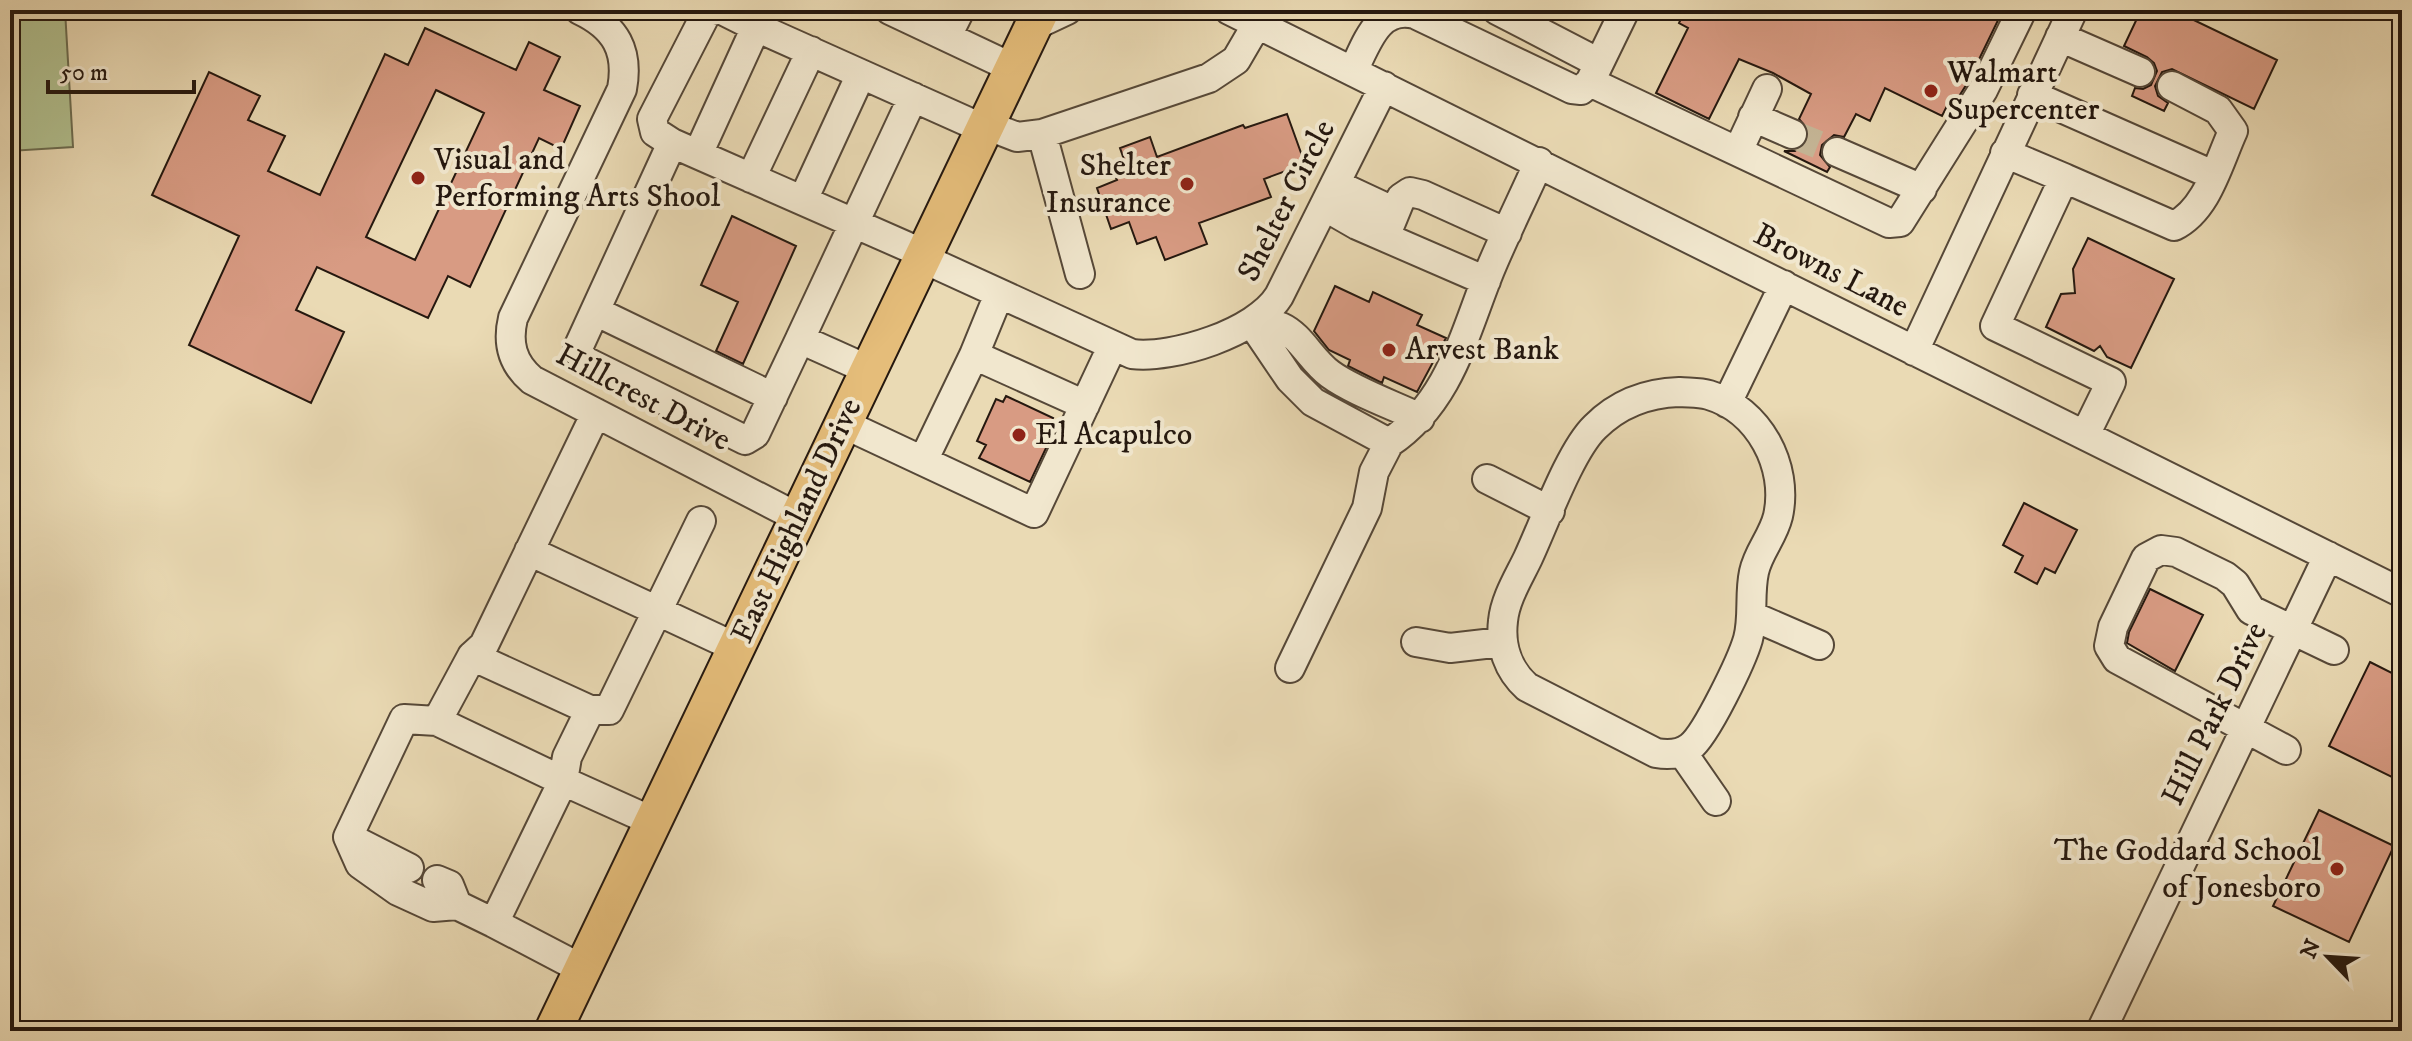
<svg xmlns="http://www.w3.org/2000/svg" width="2412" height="1041" font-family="'IM FELL DW Pica',serif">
	<rect width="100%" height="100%" fill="#eadab4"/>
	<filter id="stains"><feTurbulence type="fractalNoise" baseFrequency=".0025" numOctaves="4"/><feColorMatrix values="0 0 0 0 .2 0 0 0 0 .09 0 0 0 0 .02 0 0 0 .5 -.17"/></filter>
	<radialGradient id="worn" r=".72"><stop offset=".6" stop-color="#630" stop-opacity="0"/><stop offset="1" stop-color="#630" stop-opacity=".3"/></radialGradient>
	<path fill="#b2c190" stroke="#6c6c50" stroke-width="2" d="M10,10h55l8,137 -63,4z"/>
	<path fill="#d89b83" stroke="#25180f" stroke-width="2" fill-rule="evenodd" d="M1685,10h318l-35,72 -10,16 -6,-2 -10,20 -57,-28 -15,33 -14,-7 -12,23 -10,-2 -12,10 -2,10 10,12 -3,5 -43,-21h11l12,-10 2,-10 -10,-12 12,-25 -38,-21 -34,-14 -30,60 -53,-26 32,-65 -9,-5z
		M2141,10h32l104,50 -23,49 -82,-40 -10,3 -7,14 3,10 10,7 -4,8 -32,-15 3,-8 8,1 8,-4 6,-14 -3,-8 -7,-6 -23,-11z
		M425,28l91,42 13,-28 31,15 -16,33 36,16 -19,43 -22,-11 -69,149 -22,-11 -20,42 -111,-51 -21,43 48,22 -33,71 -122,-58 50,-109 -87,-41 57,-123 51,24 -12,24 37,16 -17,35 52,24 65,-141 23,11zM436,90l48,23 -69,147 -49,-23z
		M1287,114l18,50 -41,15 7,18 -72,26 8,21 -42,16 -9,-23 -19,7 -8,-22 -18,7 -14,-41 20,-8 -3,-7 13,-5 -7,-20 30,-11 7,20 86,-32 2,3z
		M732,216l64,30 -53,118 -27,-13 22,-49 -37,-17z
		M2088,238l86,41 -43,89 -24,-11 -7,-11 -6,5 -48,-24 15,-33 14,-1 -2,-24z
		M1335,286l34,16 4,-10 49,23 -5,10 29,13 -29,54 -33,-15 -2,6 -34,-17 2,-6 -21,-10 -15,-19z
		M1006,396l47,22 -3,6 6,3 -26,55 -51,-24 7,-13 -9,-4 19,-42 7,3z
		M2024,503l53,27 -22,43 -10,-5 -8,16 -22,-12 8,-16 -20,-11z
		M2150,589l53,26 -28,56 -48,-28 2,-11z
		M2370,662l32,16v104l-73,-36z
		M2319,810l75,36 -45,96 -76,-36z"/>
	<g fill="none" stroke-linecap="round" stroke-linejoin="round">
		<path stroke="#c3b393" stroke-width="28" stroke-dasharray="28 14" stroke-linecap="butt" d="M1792,134l45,18"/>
		<defs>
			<path id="minor" d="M580,10c36,17 49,41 42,79l-109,229c-6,25 -1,45 19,62l267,138
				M890,10l123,58
				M1229,10l1173,583
				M1497,10l102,53
				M1033,26l34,-16
				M756,27l228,102
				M947,36l13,-26
				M2060,37l80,35
				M1353,71c14,-28 25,-66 62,-57l157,75 9,1 9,-8 35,-72
				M1590,82l299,141 11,-1 83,-132 39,-80
				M2032,95l181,80
				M1753,117l39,17
				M986,125l31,12 25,-3 167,-56 27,-18 21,-36
				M1042,134l38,140
				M672,143l-17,-11 -3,-13 55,-107 9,-2
				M1738,151l29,-62
				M1837,152l85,37
				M2005,153l59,25 -69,148 116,56 -26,53
				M698,154l58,-127 -34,-17
				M751,178l60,-127
				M2064,178l110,48c33,-16 44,-62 59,-95l-15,-21 -46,-24
				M1335,184l60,28
				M803,200l58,-126
				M1324,206l33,19 129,56
				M1385,237l16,-39 9,-6 13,3 84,38
				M922,258l210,96c41,5 124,-21 147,-58l105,-210
				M595,311l178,86
				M1252,323l38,56 23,23 76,41c61,-41 75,-109 101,-173 15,-36 33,-72 49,-108
				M800,339l113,-242
				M1263,339l18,-12c20,9 30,33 49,47 23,17 63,31 90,44
				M1914,351l159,-341
				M974,355l111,50
				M869,370l-69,-31 -45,95 -10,6 -162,-80 -5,-12 94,-205 252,111
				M1679,392c10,1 20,0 30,3 50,15 80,71 69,121 -5,21 -20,36 -24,56 -5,23 0,45 -6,67 -6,21 -42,96 -58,108 -10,8 -22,8 -34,6l-129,-66c-19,-17 -27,-41 -24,-66 2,-22 16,-44 25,-63 16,-34 42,-107 67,-131 23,-23 52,-34 84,-35z
				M1727,403l57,-118
				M844,424l79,37 51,-106 25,-61
				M923,461l111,52 78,-166
				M1487,479l63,32
				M529,551l208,97
				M1752,616l67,29
				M1416,642l34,6 52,-6
				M472,656l118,54 -23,47 -4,24 -126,-60z
				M472,656l12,-11 112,-232
				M1290,668l77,-160 7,-36 15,-29
				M590,710h19l92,-189
				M437,721l-33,-2 -56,118 12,27 38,27 35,16 24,-2 37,18
				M2286,750l-169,-91 -8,-13 4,-19 33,-69 15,-8 15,2 49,24 10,8 16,26 83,40
				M1682,752l34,49
				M348,837l61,31
				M437,880l12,5 8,20
				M582,969l-88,-46 69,-142 91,41
				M2101,1031l227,-475"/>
			<path id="major" d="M553,1031l488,-1021"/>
		</defs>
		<use href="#minor" stroke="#564838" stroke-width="32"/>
		<use href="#major" stroke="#25180f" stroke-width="40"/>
		<use href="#minor" stroke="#f1e7ce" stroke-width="28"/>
		<use href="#major" stroke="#e5bd7a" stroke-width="36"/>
	</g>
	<g fill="#8f2418" stroke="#f1e7ce" stroke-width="3">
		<circle cx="1931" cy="91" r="8"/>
		<circle cx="418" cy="178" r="8"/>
		<circle cx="1187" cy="184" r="8"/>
		<circle cx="1389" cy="350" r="8"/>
		<circle cx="1019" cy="435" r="8"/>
		<circle cx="2337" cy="869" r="8"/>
	</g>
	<g text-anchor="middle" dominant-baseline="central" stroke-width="8" stroke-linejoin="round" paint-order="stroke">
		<g font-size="32" fill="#25180f" stroke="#f1e7ce" text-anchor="start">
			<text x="1947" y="73">Walmart<tspan x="1947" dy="37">Supercenter</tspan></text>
			<text x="434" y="160">Visual and<tspan x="434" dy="37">Performing Arts Shool</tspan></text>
			<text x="1171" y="166" text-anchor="end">Shelter<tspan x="1171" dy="37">Insurance</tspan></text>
			<text x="1405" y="350">Arvest Bank</text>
			<text x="1035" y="435">El Acapulco</text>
			<text x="2321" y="851" text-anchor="end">The Goddard School<tspan x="2321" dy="37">of Jonesboro</tspan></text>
		</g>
		<g font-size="32" fill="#25180f" stroke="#f1e7ce">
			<text transform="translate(1287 201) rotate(-63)">Shelter Circle</text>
			<text transform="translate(1831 271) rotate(27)">Browns Lane</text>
			<text transform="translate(643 398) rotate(28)">Hillcrest Drive</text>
			<text transform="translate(797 521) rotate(-65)">East Highland Drive</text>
			<text transform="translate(2215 714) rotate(-64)">Hill Park Drive</text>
		</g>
	</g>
	<rect width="2412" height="1041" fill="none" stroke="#eadab4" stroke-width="40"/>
	<rect x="12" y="12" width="2388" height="1017" fill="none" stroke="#25180f" stroke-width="4"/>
	<rect x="20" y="20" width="2372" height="1001" fill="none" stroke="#25180f" stroke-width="2"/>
	<g transform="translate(2328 957) rotate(295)" stroke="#f1e7ce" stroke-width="6" paint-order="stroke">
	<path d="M0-6L14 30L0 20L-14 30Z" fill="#25180f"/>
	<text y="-12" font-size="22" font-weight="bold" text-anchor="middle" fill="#25180f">N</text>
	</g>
	<path d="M48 80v12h146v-12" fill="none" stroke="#25180f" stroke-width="4"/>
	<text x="60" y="80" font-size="24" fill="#25180f" stroke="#f1e7ce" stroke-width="6" paint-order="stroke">50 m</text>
	<rect width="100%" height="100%" filter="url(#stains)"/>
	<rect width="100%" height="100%" fill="url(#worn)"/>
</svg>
